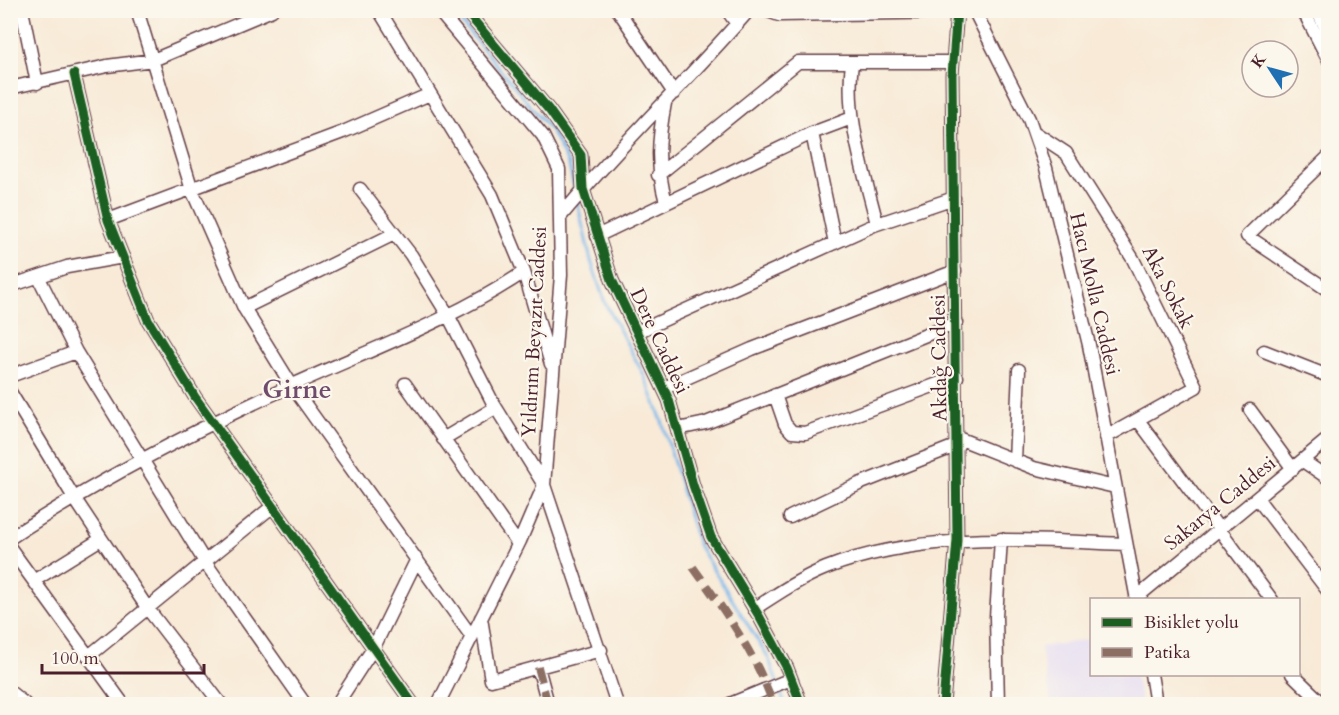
<svg xmlns="http://www.w3.org/2000/svg" width="1339" height="715" font-family="Cardo,serif">
	<rect width="100%" height="100%" fill="#fbf7ec"/>
	<filter id="ink" filterUnits="userSpaceOnUse"><feTurbulence type="fractalNoise" baseFrequency=".0167" numOctaves="2"/><feDisplacementMap in="SourceGraphic" scale="12" xChannelSelector="R" yChannelSelector="G"/><feConvolveMatrix kernelMatrix="1 2 1 2 8 2 1 2 1" color-interpolation-filters="sRGB"/></filter>
	<filter id="wash" filterUnits="userSpaceOnUse"><feTurbulence type="fractalNoise" baseFrequency=".008" numOctaves="4" result="noise"/><feDisplacementMap in="SourceGraphic" scale="24" xChannelSelector="R" yChannelSelector="G"/><feGaussianBlur stdDeviation="1.35" result="paint"/><feColorMatrix in="noise" values="0 0 0 0 0 0 0 0 0 0 0 0 0 0 0 0 0 1.4 0 .05"/><feComposite in="paint" operator="in"/></filter>
	<g filter="url(#wash)">
		<rect width="100%" height="100%" fill="#f8ead7"/>
		<path fill="#dfd5f5" d="M1091,639l1,35 43,1 7,29h-91l-10,-57z"/>
		<g fill="none" stroke-linecap="round" stroke-linejoin="round">
			<path stroke="#77b6ea" stroke-width="3" d="M451,10l101,122 17,33 6,27
				M577,202l14,59 14,42 39,72 18,46 36,124 70,112 9,25
				M779,688l6,16"/>
		</g>
	</g>
	<g filter="url(#ink)">
		<g fill="none" stroke-linecap="round" stroke-linejoin="round">
			<defs>
				<path id="minor" d="M22,10l15,73
					M137,10l55,180 52,118 48,78 180,251
					M379,10l113,185 32,77 27,92
					M465,10l84,100 32,45 2,34 29,91 57,120 24,85 18,52 48,79 28,52 14,36
					M618,10l56,83
					M727,10l10,14
					M765,10l14,5 178,-3
					M974,10l55,109 17,49 43,177 48,255
					M1303,10l25,49
					M1317,10l11,23
					M852,63c-7,54 12,108 25,161
					M74,74l34,146 40,100 47,77 218,307
					M10,88l97,-22 46,-6 119,-50
					M665,103c-7,36 -9,64 1,99
					M1034,132l32,21 67,106 63,128 -90,50
					M812,133l23,110
					M1328,157l-81,79 81,54
					M658,175l140,-113h155
					M360,189l51,66 37,60 45,88 51,82 73,219
					M561,216c59,-72 127,-135 188,-206
					M108,220l235,-88 87,-38
					M597,236l215,-103 40,-15
					M39,278l37,74 129,210 100,142
					M10,286l57,-19 56,-10
					M244,308l150,-74
					M637,332l237,-107 80,-27
					M1264,351l64,25
					M10,376l66,-24
					M405,384l113,160
					M664,388l88,-39 203,-78
					M10,392l63,104 75,113 73,95
					M775,395l10,29 7,8 13,1 152,-56
					M1250,410l43,59
					M1138,420l134,180
					M678,429l28,-6 250,-100
					M958,438l76,30 81,19
					M443,439l52,-31
					M1015,461l4,-91
					M1303,461l25,17
					M1257,498l71,93
					M790,517l69,-33 99,-39
					M10,538c88,-58 189,-110 285,-154 77,-35 159,-65 229,-112
					M10,548l113,156
					M35,580l66,-41
					M1136,598l192,-159
					M754,609c23,-15 47,-31 72,-41 97,-37 199,-28 300,-24
					M481,618l10,62 110,-30
					M90,655l183,-149
					M538,667l10,37
					M1151,674l5,30
					M1292,674l31,30
					M10,692l15,12
					M337,704l37,-57 42,-86
					M438,704l82,-163 24,-56 17,-210 -2,-106 -16,-33 -105,-126
					M730,704l61,-25
					M943,704l14,-164 -5,-465 5,-65
					M998,704l-2,-87 5,-78"/>
			</defs>
			<use href="#minor" stroke="#643d45" stroke-width="15"/>
			<use href="#minor" stroke="#fff" stroke-width="12"/>
			<path stroke="#8d6e63" stroke-width="8" stroke-dasharray="15 8" stroke-linecap="butt" d="M693,567c31,43 63,87 80,137
				M538,667l10,37"/>
			<defs>
				<path id="cycleway" d="M465,10l84,100 32,45 2,34 29,91 57,120 24,85 18,52 48,79 28,52 14,36
					M74,74l34,146 40,100 47,77 218,307
					M943,704l14,-164 -5,-465 5,-65"/>
			</defs>
			<use href="#cycleway" stroke="#fbf7ec" stroke-width="13"/>
			<use href="#cycleway" stroke="#1b5e20" stroke-width="9"/>
		</g>
	</g>
	<g text-anchor="middle" dominant-baseline="central" stroke-width="4.5" stroke-linejoin="round" paint-order="stroke">
		<g font-size="20" fill="#4a1f2b" stroke="#fbf7ec">
			<text transform="translate(1168 287) rotate(63)">Aka Sokak</text>
			<text transform="translate(1095 294) rotate(77)">Hacı Molla Caddesi</text>
			<text transform="translate(534 332) rotate(-87)">Yıldırım Beyazıt Caddesi</text>
			<text transform="translate(660 341) rotate(65)">Dere Caddesi</text>
			<text transform="translate(939 358) rotate(-91)">Akdağ Caddesi</text>
			<text transform="translate(1220 503) rotate(-39)">Sakarya Caddesi</text>
		</g>
		<g font-size="26" font-weight="bold" fill="#704c6c" stroke="#fbf7ec">
			<text x="297" y="389">Girne</text>
		</g>
	</g>
	<rect width="1339" height="715" fill="none" stroke="#fbf7ec" stroke-width="36"/>
	<rect x="1090" y="598" width="210" height="78" fill="#fbf7ec" stroke="#b4a19f" stroke-width="1.5"/>
	<rect x="1102" y="618" width="30" height="9" fill="#1b5e20" stroke="#b4a19f" stroke-width="1.5"/>
	<text x="1144" y="628" font-size="18" fill="#4a1f2b">Bisiklet yolu</text>
	<rect x="1102" y="648" width="30" height="9" fill="#8d6e63" stroke="#b4a19f" stroke-width="1.5"/>
	<text x="1144" y="658" font-size="18" fill="#4a1f2b">Patika</text>
	<g transform="translate(1270 69) rotate(306)"><circle r="28" fill="#fbf7ec" stroke="#b4a19f" stroke-width="1.5"/>
	<path d="M0-4.5L10 22L0 15L-10 22Z" fill="#1f6fb2"/>
	<text y="-9" font-size="16" font-weight="bold" text-anchor="middle" fill="#4a1f2b">K</text>
	</g>
	<path d="M42 664v9h162v-9" fill="none" stroke="#4a1f2b" stroke-width="3"/>
	<text x="51" y="664" font-size="18" fill="#4a1f2b" stroke="#fbf7ec" stroke-width="4.5" paint-order="stroke">100 m</text>
</svg>
